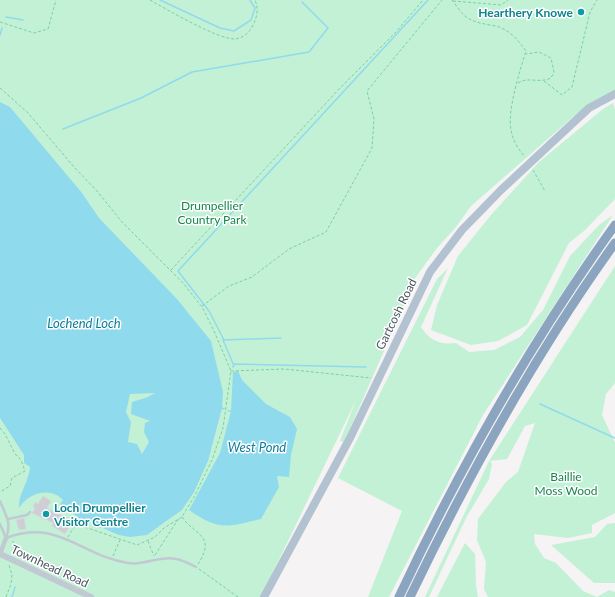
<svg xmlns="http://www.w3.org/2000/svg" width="615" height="597" font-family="Lato,sans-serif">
	<rect width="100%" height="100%" fill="#f5f3f3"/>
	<path fill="#c3f1d5" d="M0,0h615v90l-41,26 -103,90 -15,21 -19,21 -24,33 -4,9 -7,20 -58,132 -4,-1 16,-41 -95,197h-261z
		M613,103l2,7v89l-30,31 -16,13 -42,82 -29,16 -27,4 -40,-15 6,-25 21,-49 33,-41 48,-53 64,-53z
		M613,215l-130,200 -94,182h-21l34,-86 -64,-33 99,-199 11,-11 -27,59c9,14 19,18 35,16l13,9 25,-2 26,-13 23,-27 27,-54 29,-31z
		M615,266v117l-9,11 -4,21 13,28v70l-23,12v8l-24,5 -34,-4 1,10 9,14 12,5 27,28 14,6 12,-7 6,2v5h-127l-4,-8 2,-27 -9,-22 1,-21 28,-37 12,-10 17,-49 -10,3 -18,33 -17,2 2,3 -3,15 -23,39 -37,79h-4l64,-136z
		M615,523v60h-21l-43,-38 44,-8 12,-13z
		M465,543l10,11 1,31 2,12h-41z"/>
	<path fill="#90daee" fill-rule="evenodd" d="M0,102l10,5 72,86 17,25 78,81 34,42 12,51 -1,16 -14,53 -14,31 -12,18 -20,14 -15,11 -17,2 -11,-2 -40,-17 -19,-14 3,-4c-13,-14 -35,-7 -44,8 -1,-14 10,-26 11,-41l-6,-4v-8l-24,-37zM155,393l-7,4 -16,5 -1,12 19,7 -5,2 -1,9 5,10 -7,12 -5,-10 -9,-2 3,-20 -5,-10 4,-18z
		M238,371l4,9 24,24 24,13 7,12 -6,26 -2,22 -12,-1 2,11 -18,32c-34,8 -42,12 -72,-9l31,-57 11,-42 2,-39z"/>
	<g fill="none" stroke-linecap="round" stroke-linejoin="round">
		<path stroke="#90daee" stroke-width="1.5" d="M160,0l60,28 14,3 17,-11 4,-12 -5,-8
			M6,17l17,3
			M0,35l2,-7
			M63,129l78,-31 51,-26 117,-20 19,-24 -26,-26
			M224,340l-15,-29 -31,-40 250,-271
			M234,366l-11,-26 58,-2
			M233,367l1,-3 132,3
			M540,404l75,34
			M222,408l2,1
			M228,411h3
			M12,597l3,-10"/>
	</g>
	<path fill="#cdcfd5" stroke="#d7d9de" d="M43,496l8,5 -4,7 26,13 -8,13 -13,-8 1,-3 -21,-10 3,-5 -2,-1 2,-5 3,2z
		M24,518l2,11 -7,1 -3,-10z"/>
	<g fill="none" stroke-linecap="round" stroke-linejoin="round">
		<path stroke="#7ad0a6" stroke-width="1" stroke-dasharray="3 2" stroke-linecap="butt" d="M150,0c16,9 69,40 85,39 8,-1 14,-6 17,-12 5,-9 7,-18 3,-27
			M452,0c4,5 9,13 14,17 9,6 19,7 30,9 14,4 22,14 30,25 -6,19 -19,60 -15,79 2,11 7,19 14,27
			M453,1l48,4 7,-5
			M0,22l34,11 14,-4 8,-29
			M544,81l18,14 10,-8 18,-75 7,-12
			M518,83c11,-7 20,1 33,-5l3,-6 -3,-14 -12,-6 -13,2
			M0,88l28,25 46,54 23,24 25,31 61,61 19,24 12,24 17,40 -8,57 -11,32 -18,37 -12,20 -18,11 -9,9 -18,8 -61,-21 -8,13
			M533,170l12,21
			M171,270l169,-182 56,-56 27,-32
			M202,306l27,-20 23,-9 37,-28 37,-17 46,-84 2,-29 -7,-28 75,-91
			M231,371l53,-2 87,9
			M0,428l5,6 10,20 6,6 4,11 -13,7 -2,8 -10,6
			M182,517c12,18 35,18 16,47
			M13,541l2,13
			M148,541l6,15
			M155,555l24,-37
			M113,556l7,-16
			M199,569l39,28
			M6,597l5,-13 1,-9 -3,-10"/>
		<path stroke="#c1cad2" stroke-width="2.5" d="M0,501c6,15 12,22 6,37l-6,-14
			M8,519l19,-4 3,-3
			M6,538c52,-20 75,18 122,25 16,3 32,-8 48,-4 7,1 14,5 20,8"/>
		<path stroke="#c1cad2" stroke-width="4.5" d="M0,554l6,-16"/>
		<path stroke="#c1cad2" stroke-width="6" d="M0,554l91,43"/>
		<path stroke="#b3c2d1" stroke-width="8" d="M264,597l86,-159 80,-166 32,-42 39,-40 88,-82 26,-14"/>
		<path stroke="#8ba5c1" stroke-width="9" d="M399,597c61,-130 132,-255 216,-372
			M410,597c59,-123 125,-243 205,-354"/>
	</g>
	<g fill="#0f9aa8" stroke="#fff" stroke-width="1.5">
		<circle cx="581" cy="12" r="4"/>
		<circle cx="46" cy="514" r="4"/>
	</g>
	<g text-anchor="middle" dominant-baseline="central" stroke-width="3" stroke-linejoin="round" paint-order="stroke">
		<g font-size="12" font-weight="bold" fill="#0d838f" stroke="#fff" text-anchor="end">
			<text x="573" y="12">Hearthery Knowe</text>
			<text x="54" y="507" text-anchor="start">Loch Drumpellier<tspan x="54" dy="14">Visitor Centre</tspan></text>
		</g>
		<g font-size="12" fill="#17864f" stroke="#fff">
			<text x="212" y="205">Drumpellier<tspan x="212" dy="14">Country Park</tspan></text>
			<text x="566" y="476">Baillie<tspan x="566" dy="14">Moss Wood</tspan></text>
		</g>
		<g font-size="12" fill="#4a5661" stroke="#fff">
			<text transform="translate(396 314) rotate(-64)">Gartcosh Road</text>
			<text transform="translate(50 566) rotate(25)">Townhead Road</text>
		</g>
		<g font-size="13" font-style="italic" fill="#0c7c9b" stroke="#fff">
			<text x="84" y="323">Lochend Loch</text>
			<text x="257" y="447">West Pond</text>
		</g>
	</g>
</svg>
